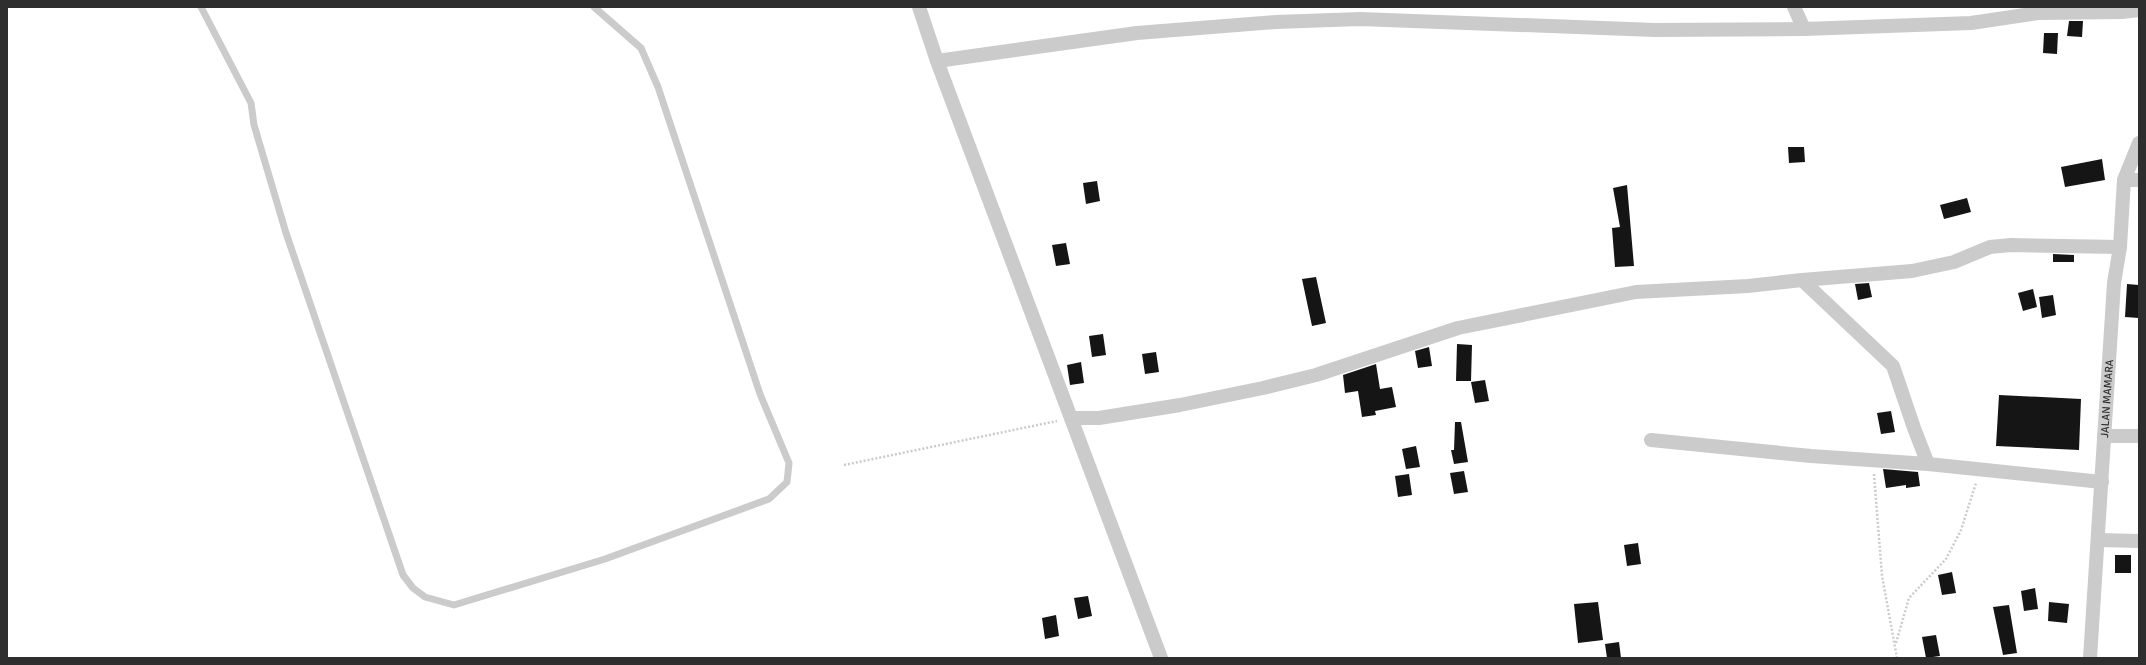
<svg xmlns="http://www.w3.org/2000/svg" width="2146" height="665" font-family="Signika,sans-serif">
	<rect width="100%" height="100%" fill="#fff"/>
	<path fill="#151515" d="M2069,21h14l-1,16 -15,-1z
		M2044,33h14l-1,21 -14,-1z
		M1788,147h16l1,15 -16,1z
		M2102,159l3,21 -40,7 -4,-20z
		M1097,181l3,20 -14,3 -3,-21z
		M1627,185l7,81 -19,1 -3,-39 8,-1 -7,-39z
		M1967,198l4,14 -27,7 -4,-14z
		M1066,243l4,21 -14,2 -4,-21z
		M2053,254l21,1v7h-21z
		M1316,277l10,46 -14,3 -10,-47z
		M1869,283l3,14 -14,3 -3,-16z
		M2127,284l12,1v33l-14,-1z
		M2033,289l4,18 -14,4 -5,-18z
		M2053,295l3,20 -14,3 -3,-21z
		M1103,334l3,21 -14,2 -3,-21z
		M1457,344l15,1 -1,36h-15z
		M1429,347l3,19 -14,2 -3,-17z
		M1156,352l3,20 -14,2 -3,-20z
		M1081,362l3,21 -14,2 -3,-20z
		M1376,364l4,25 12,-2 4,20 -21,4 1,4 -14,2 -4,-26 -13,2 -2,-18z
		M1485,380l4,21 -14,2 -4,-21z
		M1999,395l82,4 -2,51 -83,-4z
		M1891,411l4,21 -14,2 -4,-21z
		M1455,422h6l7,40 -14,2 -3,-14h3z
		M1416,446l4,21 -14,2 -4,-20z
		M1883,469l35,3 2,14 -14,2v-3l-20,3z
		M1464,471l4,21 -14,2 -4,-21z
		M1409,474l3,21 -14,2 -3,-21z
		M1638,543l3,21 -14,2 -3,-21z
		M2115,555h16v18h-16z
		M1952,572l4,21 -14,2 -4,-20z
		M2035,588l3,21 -14,2 -3,-20z
		M1088,596l4,20 -14,3 -4,-21z
		M1598,602l5,38 -25,3 -4,-39z
		M2049,602l20,2 -2,19 -19,-2z
		M2009,605l8,48 -14,2 -10,-48z
		M1056,615l3,21 -14,3 -3,-21z
		M1936,635l4,21 -14,2 -4,-21z
		M1619,642l2,16h-14l-2,-14z"/>
	<g fill="none" stroke-linecap="round" stroke-linejoin="round">
		<path stroke="#cbcbcb" stroke-width="2.5" stroke-dasharray="2 2" stroke-linecap="butt" d="M844,465l213,-44
			M1874,474l8,102 15,82
			M1896,643l13,-45 37,-39 15,-29 15,-47"/>
		<path stroke="#cbcbcb" stroke-width="7" d="M201,7l50,96 3,22 32,108 117,342 10,13 12,9 29,8 151,-46 164,-60 18,-17 2,-19 -29,-69 -102,-307 -17,-39 -47,-41"/>
		<g stroke="#cbcbcb" stroke-width="14">
			<path d="M919,7l18,54 224,597"/>
			<path d="M1794,7l10,22 167,-6 67,-10 84,-1 17,-2"/>
			<path d="M937,61l200,-28 139,-11 84,-3 295,11 149,-1"/>
			<path d="M2124,180h15"/>
			<path d="M1802,280l91,86 21,62 14,36 174,18"/>
			<path d="M1071,418h28l81,-13 83,-17 53,-13 142,-47 178,-36 112,-6 54,-6 110,-9 42,-9 36,-15 21,-2 109,2"/>
			<path d="M2104,436h35"/>
			<path d="M1651,440l160,16 117,8"/>
			<path d="M2099,540l40,1"/>
			<path id="s1" d="M2090,658l24,-375 6,-36 4,-67 15,-37"/>
		</g>
	</g>
	<g text-anchor="middle" dominant-baseline="central" stroke-width="4" stroke-linejoin="round" paint-order="stroke">
		<g font-size="11" fill="#2e2e2e" stroke="#fff">
			<text stroke="none"><textPath href="#s1" startOffset="260">JALAN MAMARA</textPath></text>
		</g>
	</g>
	<rect width="2146" height="665" fill="none" stroke="#2e2e2e" stroke-width="16"/>
</svg>
